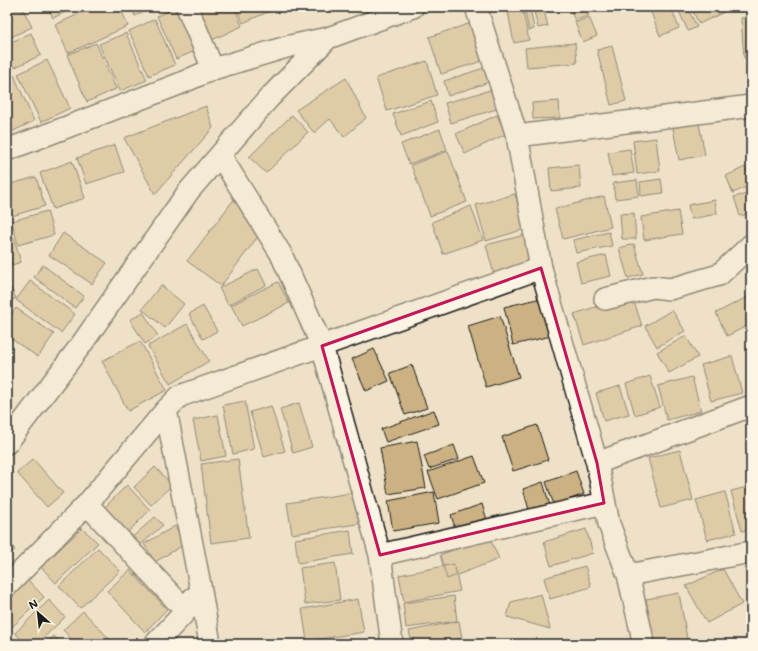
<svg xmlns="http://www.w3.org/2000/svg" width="758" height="651" font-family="Mali,sans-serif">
	<rect width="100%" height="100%" fill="#eee1c7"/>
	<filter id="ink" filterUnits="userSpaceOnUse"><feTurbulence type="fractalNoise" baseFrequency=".025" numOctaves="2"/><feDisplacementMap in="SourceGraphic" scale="8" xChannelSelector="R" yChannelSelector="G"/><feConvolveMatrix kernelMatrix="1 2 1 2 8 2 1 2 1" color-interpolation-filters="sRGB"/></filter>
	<g filter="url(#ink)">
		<path fill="#ccb282" stroke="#1c1c1c" d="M8,7h14l10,20 -25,12v-31z
			M48,7h28l-23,11z
			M94,7h26l8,19 -60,27 -13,-28z
			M131,7h23l-19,9z
			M178,7l22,42 -24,10 -19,-43z
			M195,7h39l8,19 -32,15z
			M236,7h40l1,1 -34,15z
			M507,7h15l7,33 -15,3z
			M524,7h6l4,22 -5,2z
			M533,7h10l5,19 -10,2z
			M573,7h13l3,8 -14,6 -5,-13z
			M649,7h22l8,21 -19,8z
			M677,7h10l10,20 -9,4z
			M691,7h30l3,5 -25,12z
			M589,17l8,19 -14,6 -8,-19z
			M751,17v40l-7,1 -3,-40z
			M155,19l20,46 -26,11 -20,-45z
			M480,20l12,38 -51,16 -12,-37z
			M31,33l10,22 -34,16v-27z
			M126,33l21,47 -27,11 -21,-47z
			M96,43l20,46 -29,13 -20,-47z
			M575,43l2,20 -50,4 -2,-19z
			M612,46l14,55 -15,4 -14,-55z
			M47,60l23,48 -29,14 -23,-48z
			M427,61l10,34 -50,16 -11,-33z
			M487,67l5,14 -44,15 -4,-15z
			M14,75l20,46 -27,13v-56z
			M346,78l20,40 -22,19 -14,-18 -16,14 -18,-23z
			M497,88l6,19 -52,16 -6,-20z
			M431,101l7,21 -37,14 -8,-22z
			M559,101l1,17 -27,1 -1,-16z
			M206,106l7,22 -58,66 -31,-56z
			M292,115l16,17 -42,41 -17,-16z
			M497,115l9,19 -41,20 -9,-20z
			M698,118l7,37 -26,5 -7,-37z
			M440,129l7,21 -38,14 -8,-20z
			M656,138l4,33 -23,3 -4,-33z
			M115,145l9,27 -38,12 -9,-26z
			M630,149l4,24 -22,3 -4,-24z
			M448,151l19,51 -37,14 -19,-51z
			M72,161l13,37 -32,11 -13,-36z
			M579,165l2,23 -30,3 -2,-23z
			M745,167l6,14v4l-18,8 -7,-17z
			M36,177l9,29 -33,10 -5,-18v-13z
			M661,179l2,14 -22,3 -1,-14z
			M637,180l2,16 -24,3 -2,-16z
			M751,193v20l-11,3 -6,-19z
			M515,194l10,35 -39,12 -10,-36z
			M604,196l7,31 -48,12 -8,-30z
			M235,198l33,25 -47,63 -34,-25z
			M715,200l2,14 -26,5 -3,-14z
			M471,206l12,34 -40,14 -11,-32z
			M47,211l7,24 -36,10 -6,-24z
			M678,211l4,23 -38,6 -3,-23z
			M634,213l2,26h-14l-2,-25z
			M609,232l3,14 -36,7 -3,-13z
			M63,233l44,30 -15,21 -43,-29z
			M525,235l8,33 -38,10 -9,-33z
			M14,238l7,24 -9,3 -5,-18v-8z
			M634,244l9,30 -15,4 -9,-30z
			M606,255l5,21 -30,7 -5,-21z
			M43,265l41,31 -9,12 -41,-31z
			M258,269l8,16 -38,20 -9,-17z
			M7,281l9,17 -9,5z
			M30,281l45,33 -14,19 -45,-33z
			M278,282l11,21 -47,23 -11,-21z
			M161,285l23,19 -19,24 -23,-19z
			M632,295l10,31 -58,19 -10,-31z
			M751,295v29l-24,12 -11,-23z
			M541,298l10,38 -38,9 -9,-38z
			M203,306l14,25 -14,8 -14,-25z
			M16,308l38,26 -16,23 -31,-21v-16z
			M672,310l13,21 -28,16 -12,-21z
			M143,312l15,24 -13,8 -15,-24z
			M500,316l19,61 -33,10 -18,-61z
			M187,324l22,37 -39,23 -22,-38z
			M686,336l12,21 -29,16 -12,-21z
			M140,341l27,49 -39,21 -26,-50z
			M374,349l15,32 -23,10 -14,-32z
			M732,356l10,37 -31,8 -10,-36z
			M412,365l15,43 -22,7 -15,-42z
			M650,376l10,31 -25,8 -9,-31z
			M692,377l9,34 -34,9 -9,-34z
			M620,386l9,28 -25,7 -8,-28z
			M245,401l9,48 -21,5 -10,-49z
			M299,403l13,44 -19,6 -13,-44z
			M271,406l14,45 -21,6 -14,-45z
			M434,410l5,14 -53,18 -5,-13z
			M218,415l8,41 -25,5 -8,-41z
			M537,425l11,35 -35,11 -11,-34z
			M417,441l9,47 -38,6 -8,-46z
			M454,445l5,14 -30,10 -5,-13z
			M680,450l13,50 -32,8 -13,-50z
			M474,456l10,27 -46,16 -10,-27z
			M33,459l30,34 -16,14 -30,-34z
			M238,459l11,79 -38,5 -10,-79z
			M155,467l17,18 -21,20 -17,-18z
			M576,471l8,23 -30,11 -8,-23z
			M543,482l7,24 -20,7 -7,-24z
			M127,485l23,25 -25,25 -23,-25z
			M751,486v43l-9,2 -11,-40z
			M358,492l5,31 -71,11 -5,-31z
			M434,492l5,31 -46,8 -5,-30z
			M725,492l11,41 -29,7 -11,-40z
			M482,504l5,16 -31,11 -5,-16z
			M155,517l8,8 -26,23 -8,-8z
			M175,526l10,18 -30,18 -11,-18z
			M82,528l16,15 -42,40 -15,-16z
			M586,529l7,24 -42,13 -7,-24z
			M350,530l3,24 -55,9 -3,-24z
			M489,536l10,23 -52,20 -7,-24z
			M7,539l8,11 -8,5z
			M98,548l22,23 -40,37 -21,-22z
			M335,563l5,37 -35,4 -5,-36z
			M454,564l6,27 -56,11 -5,-27z
			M585,566l6,21 -41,12 -6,-21z
			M723,569l19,35 -35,19 -21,-37z
			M130,570l37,39 -22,23 -38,-41z
			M25,577l19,20 -33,31 -4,-5v-29z
			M679,593l9,51h-34l-8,-45z
			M541,594l9,35 -43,-12 4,-15z
			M454,596l3,25 -51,7 -3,-25z
			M358,599l6,33 -57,9 -5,-32z
			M49,600l16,17 -28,27h-11l-11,-11z
			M83,611l31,33h-38l-13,-14z
			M459,621l3,17 -28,6h-22l-3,-13z
			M54,636l8,8h-16z"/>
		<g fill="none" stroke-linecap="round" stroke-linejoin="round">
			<defs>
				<path id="minor" d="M187,7l26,62
					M476,7l41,129 234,-30
					M517,136l24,132 56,195
					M7,150l172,-66 34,-15 77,-23 38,-8 85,-31
					M220,155l61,99 41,92 58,209
					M605,299l48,-12 17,2 49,-14 32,-30
					M7,443l74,-98 107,-153 81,-94 59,-60
					M87,504l99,107
					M628,575l123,-23
					M7,586l80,-82 79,-94
					M155,644l31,-33 7,-13
					M210,644l-10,-59 -34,-175 14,-14 361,-128
					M392,644l-12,-89 224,-52
					M643,644l-2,-13 -13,-56 -19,-51 -12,-61 154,-57"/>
			</defs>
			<use href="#minor" stroke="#1c1c1c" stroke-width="24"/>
			<use href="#minor" stroke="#fcf5e5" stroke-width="21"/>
		</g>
	</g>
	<path d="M0 0H758V651H0ZM541,268l56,195 7,40 -224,52 -58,-209z" fill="#eee1c7" fill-opacity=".55" fill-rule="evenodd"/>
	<path fill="none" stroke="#c2185b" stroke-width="3" stroke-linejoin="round" d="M541,268l56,195 7,40 -224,52 -58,-209z"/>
	<rect width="758" height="651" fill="none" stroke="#fcf5e5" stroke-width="24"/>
	<rect x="12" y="12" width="734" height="627" fill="none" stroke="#1c1c1c" stroke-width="1.5" filter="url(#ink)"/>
	<g transform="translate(38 613) rotate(332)" stroke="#fcf5e5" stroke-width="3" paint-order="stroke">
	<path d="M0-3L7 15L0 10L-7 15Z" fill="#1c1c1c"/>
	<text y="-6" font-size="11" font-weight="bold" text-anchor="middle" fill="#1c1c1c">N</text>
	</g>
</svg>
